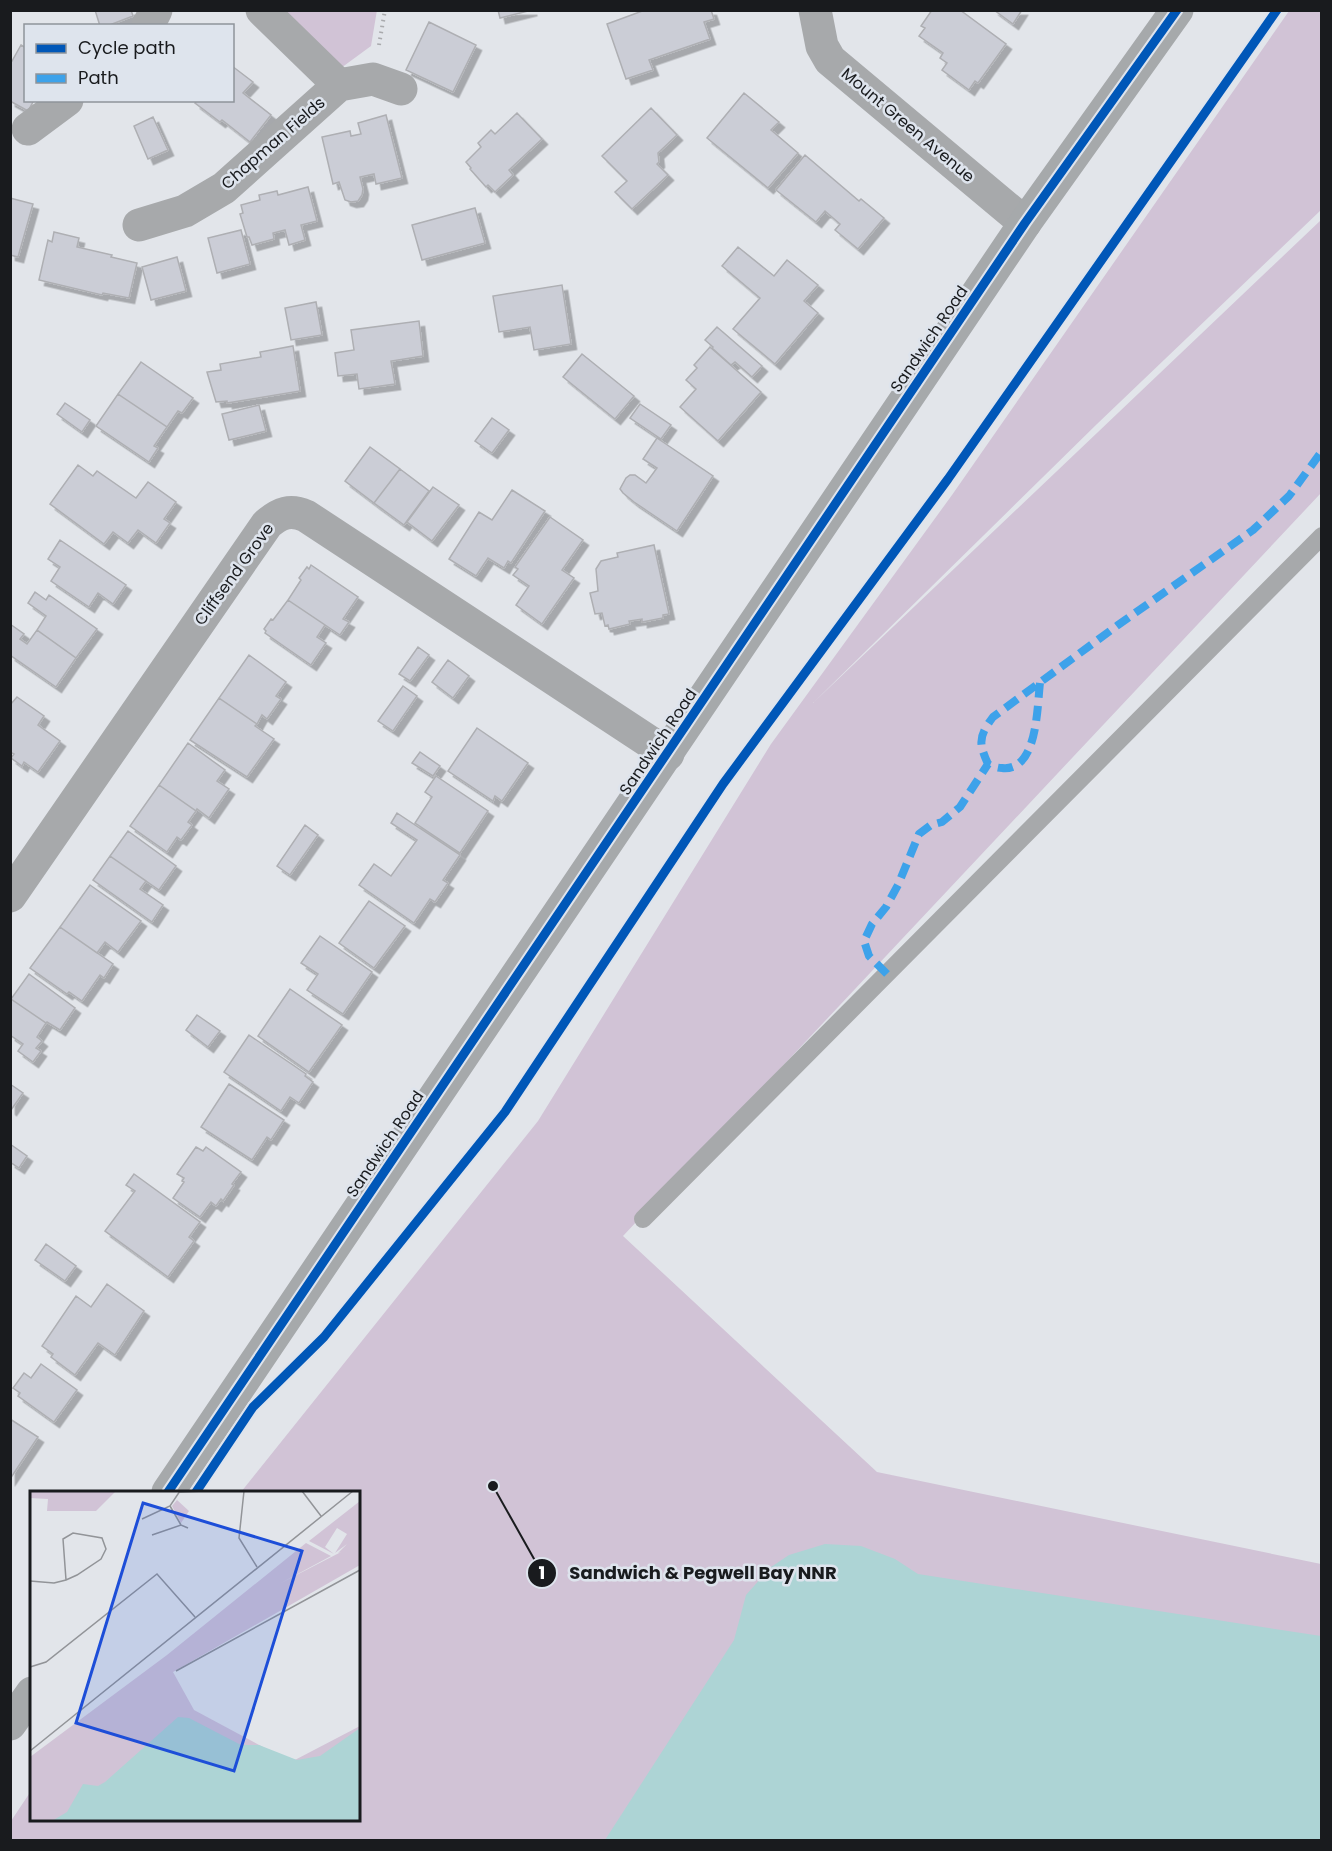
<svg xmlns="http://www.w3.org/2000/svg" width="1332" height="1851" font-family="Poppins,sans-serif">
	<defs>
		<filter id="shadow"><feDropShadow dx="5.5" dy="5.5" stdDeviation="0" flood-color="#0004"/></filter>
	</defs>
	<rect width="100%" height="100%" fill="#e2e5ea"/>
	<path fill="#d1c3d6" d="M377,10l-6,36 -30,22 -61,-57z
		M1289,11h32v199l-224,214 -284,279 508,-483v273l-698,743 254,236 444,92v276h-1310v-19l20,-30 1,29h326v-328h-117l297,-371 233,-377 181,-249z"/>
	<path fill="#add4d5" d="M825,1544l36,2 34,13 23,15 403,62v204h-716l129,-200 12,-45 25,-28 18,-12z"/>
	<path fill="#cbcdd6" stroke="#aeafb3" stroke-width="1.5" filter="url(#shadow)" d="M95,10h36l2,6 -26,10h-7z
		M498,10h34l-32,8z
		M645,10h66l3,9 -10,3 6,17 -61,21 4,10 -27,9 -19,-55z
		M932,10h28l46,34 -28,39 -3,-2 -6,9 -27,-20 5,-7 -7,-5 3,-5 -24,-17 6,-8 -4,-2z
		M994,10h28l-9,14z
		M429,22l47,23 -23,47 -47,-22z
		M21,45l5,3v52h8l-6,11 -18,-10v-41l2,1z
		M232,66l21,16 -10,11 28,22 -21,27 -28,-22 -2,2 -25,-19 2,-3h35z
		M744,93l35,29 -8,8 27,23 -30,35 -61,-50z
		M651,108l26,27 -19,18 1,9 -2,2 11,11 -36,34 -17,-17 12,-11 -25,-25z
		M517,113l25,26 -33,31 4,5 -18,17 -7,-7 -2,2 -16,-18 1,-1 -5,-6 15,-15 -3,-4 13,-13 4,4z
		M386,115l16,63 -26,6 -2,-10 -14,3 3,12 -1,6 -4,6 -7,1 -6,-2 -6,-18 -6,2 -11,-47 28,-6 1,5 10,-2 -3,-11z
		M153,117l15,33 -20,9 -14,-33z
		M805,155l54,46 2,-2 23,19 -26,31 -23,-19 5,-6 -15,-13 -9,11 -40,-32z
		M308,187l9,34 -16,4 4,15 -16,5 -4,-15 -12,3 1,6 -22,6 -3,-8h-2l-7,-23 3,-1 -2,-8 19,-5 -1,-5 18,-4 1,4z
		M10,198l23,6 -15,53 -8,-2z
		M475,208l10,35 -63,17 -10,-35z
		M241,230l9,34 -33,9 -9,-35z
		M54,232l25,6 -2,9 35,8 -1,2 26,6 -8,35 -26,-5 -1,2 -63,-15 9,-40 4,2z
		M738,247l36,29 13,-16 31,25 -14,16 14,12 -43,51 -42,-35 27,-31 -38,-32z
		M177,257l9,34 -35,9 -9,-33z
		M562,285l9,59 -37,6 -4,-23 -31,5 -6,-36z
		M316,302l6,33 -31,5 -6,-32z
		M419,321l4,35 -32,5 4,23 -36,5 -2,-15 -19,2 -3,-23 19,-3 -3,-20z
		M717,327l45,39 -10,11 -17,-15 -4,3 -19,-17 1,-1 -8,-7z
		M293,346l7,45 -73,12v-2l-11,1 -9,-30 14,-2 -1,-6 41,-7 -1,-5z
		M710,347l51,45 -43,49 -38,-34 16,-18 -10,-9 11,-12 -3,-3z
		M582,354l52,42 -19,23 -52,-42z
		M141,362l52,36 -11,15 -4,-2 -11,16 -49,-33z
		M118,394l49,33 -13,19 4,2 -9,14 -53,-36z
		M65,403l25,17 -8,12 -25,-18z
		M640,404l31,21 -10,14 -31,-21z
		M259,405l7,26 -37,9 -7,-26z
		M492,418l17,12 -17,23 -17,-12z
		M657,438l56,38 -36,55 -43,-29 -11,-9 -3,-4 6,-11 4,-3h5l11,8 11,-15 -14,-9z
		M370,447l30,22 -26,34 -29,-22z
		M78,465l15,11 4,-5 39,27 12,-16 28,20 -12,17 6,4 -14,20 -18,-13 -10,13 -15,-11 -9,12 -54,-40z
		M400,469l29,22 -25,34 -30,-22z
		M433,487l26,18 -27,36 -25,-19z
		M512,490l33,21 -34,52 -3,-2 -4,7 -16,-10 -12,18 -27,-17 30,-47 13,8z
		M550,517l33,23 -21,30 12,8 -32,46 -26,-19 13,-19 -16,-11 5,-6 -3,-2z
		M60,540l66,45 -13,19 -15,-11 -9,14 -38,-26 9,-14 -12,-8z
		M654,545l15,69 -6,1v3l-21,4v-3l-13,2 1,3 -21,5 -1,-4 -3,1 -3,-13 -7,1 -5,-21 8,-2 -2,-22 5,-8 17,-4 -1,-4z
		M311,565l47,32 -15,22 6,3 -9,13 -52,-35 13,-20 -2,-2 8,-11 2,2z
		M35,592l11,8 3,-5 48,34 -21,29 -39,-28 9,-14 -18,-13z
		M288,600l37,25 -8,12 9,6 -15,22 -46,-32 1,-2 -2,-2 7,-10 2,1z
		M10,624l14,10 -4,5 7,5 10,-14 39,28 -20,29 -46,-32z
		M418,647l11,8 -19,26 -11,-7z
		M249,655l37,27 -10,14 5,3 -14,20 -5,-4 -5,9 -38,-26z
		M448,660l21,16 -16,22 -21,-16z
		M403,686l14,10 -24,35 -15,-10z
		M17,697l27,19 -6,9 22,16 -22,31 -14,-10 -2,4 -11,-8 3,-4 -4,-2v-47z
		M219,698l38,26 -2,2 19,13 -27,38 -57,-37z
		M477,728l51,35 -26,38 -7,-5 -2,5 -45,-30z
		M188,743l37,27 -8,11 12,8 -20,29 -12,-9 -1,2 -37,-26z
		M420,752l20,14 -7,10 -21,-13z
		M436,776l52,35 -28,42 -45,-30 17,-26 -7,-5z
		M159,785l37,26 -8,11 4,3 -11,15 -4,-3 -10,15 -37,-26z
		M397,813l63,42 -17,25 5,3 -13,19 -5,-3 -16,24 -55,-38 15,-21 17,12 26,-36 -26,-17z
		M305,825l13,10 -28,40 -13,-9z
		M128,831l48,35 -17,24 -49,-34z
		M110,856l36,25 -6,8 23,16 -11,17 -59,-42z
		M90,885l51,36 -23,31 -13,-10 -8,11 -37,-26z
		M369,901l36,25 -31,42 -35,-25z
		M60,927l53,37 -9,14 -4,-3 -18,26 -13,-9 -2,2 -37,-26z
		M320,936l52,36 -29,42 -36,-24 11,-16 -17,-11z
		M29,974l46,34 -15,22 -13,-8 -1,1 -35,-24z
		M290,989l52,36 -33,47 -51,-36z
		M11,999l35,24 -9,14 5,4 -6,7 5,3 -8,11 -15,-11 5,-7 -13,-9z
		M197,1015l23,16 -12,16 -22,-17z
		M249,1035l57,39 -1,2 8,6 -14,21 -9,-6 -9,14 -57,-39z
		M10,1084l13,9 -12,17 -1,-1z
		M229,1084l55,36 -13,20 -4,-3 -15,23 -51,-33z
		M10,1144l17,12 -8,12 -9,-6z
		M196,1147l7,4 3,-4 35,25 -9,12 2,1 -11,16 -2,-2 -5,7 -5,-4 -11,15 -27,-19 11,-16 -2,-1 2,-3 -7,-4z
		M134,1174l66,48 -11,15 5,4 -26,36 -63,-46 30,-40 -9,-6z
		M46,1244l30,22 -11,15 -30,-21z
		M107,1284l37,27 -29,44 -17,-12 -23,32 -24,-18 2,-3 -11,-8 34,-50 15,11z
		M41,1364l36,26 -23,32 -36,-26 2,-3 -7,-5 11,-15 7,5z
		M10,1419l28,18 -28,42z"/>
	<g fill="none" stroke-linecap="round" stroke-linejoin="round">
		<path stroke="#a9aaad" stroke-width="4" stroke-dasharray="1.5 4.5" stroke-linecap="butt" d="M379,45l6,-35"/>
		<path stroke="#a7a9ab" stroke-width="18" d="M643,1219l679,-683"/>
		<path stroke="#a7a9ab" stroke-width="33" d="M262,10l77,75
			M815,10l7,36 8,14 195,163
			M148,26l8,-16
			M28,129l39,-29
			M139,225l46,-14 39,-23 115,-103 34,-6 28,10
			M10,896l257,-372c13,-11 23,-15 39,-8l362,238"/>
		<path stroke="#a6a9ab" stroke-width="33" d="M168,1492l857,-1269 152,-213
			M10,1724l22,-31"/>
		<path stroke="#3da2ea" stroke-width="8" stroke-dasharray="15 8" stroke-linecap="butt" d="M1040,683c-3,23 -2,89 -38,85 -5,0 -10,-2 -14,-4 -10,-22 -9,-28 5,-47l125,-92 135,-95 36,-34 33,-45
			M887,974l-18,-18 -5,-15 8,-17 14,-17 12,-22 21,-51 12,-9 11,-3 18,-15 28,-43"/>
		<defs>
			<path id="cycleway" d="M168,1492l857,-1269 152,-213
				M196,1492l57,-85 71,-70 181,-225 218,-328 225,-305 329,-469"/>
		</defs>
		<use href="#cycleway" stroke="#dee4ed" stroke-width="13"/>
		<use href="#cycleway" stroke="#0057b8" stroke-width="9"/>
	</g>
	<g text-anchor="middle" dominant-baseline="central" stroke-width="5" stroke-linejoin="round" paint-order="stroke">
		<g font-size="16" fill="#191b1e" stroke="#dee4ed">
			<text transform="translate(908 125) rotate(40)">Mount Green Avenue</text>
			<text transform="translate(273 143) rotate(-41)">Chapman Fields</text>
			<text transform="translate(929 339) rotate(-56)">Sandwich Road</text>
			<text transform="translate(234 574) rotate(-54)">Cliffsend Grove</text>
			<text transform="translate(658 742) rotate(-56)">Sandwich Road</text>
			<text transform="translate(385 1144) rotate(-56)">Sandwich Road</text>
		</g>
	</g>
	<g transform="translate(30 1491)">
		<rect width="330" height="330" fill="#e2e5ea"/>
		<path d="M0,0h86l-20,20h-49l1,-12 -18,-1zM147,9l12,11 -8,12 -9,-17zM330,10v64l-187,107 21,38 97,52 69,-36v95h-330v-64l137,-102 139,-112 25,13 -52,28 62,-32 -3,1 9,-9 -12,9 12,-19 -10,-6 -12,19 9,7 -25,-13z" fill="#d1c3d6"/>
		<path d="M148,226l11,1 52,27h18l38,15 23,-4 40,-28v93h-308l15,-9 16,-28 15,2 7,-4z" fill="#add4d5"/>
		<path fill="none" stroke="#929498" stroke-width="1.5" d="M214,0l-5,47 18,29M272,0l19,25M150,1l25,-1M140,15l11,19M112,28l28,-13 10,-15M122,44l29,-10 7,3M0,90l24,2 12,-3 11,-5 24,-16 5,-10 -4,-11 -29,-5 -10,6 3,41M0,176l16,-5 111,-88 38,43M146,180l184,-101M0,260l323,-260"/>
		<path fill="#1d4ed8" fill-opacity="0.15" stroke="#1d4ed8" stroke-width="3" d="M113,12l159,48 -68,220 -158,-48z"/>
		<rect width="330" height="330" fill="none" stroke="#191b1e" stroke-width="3"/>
	</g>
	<path fill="none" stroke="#191b1e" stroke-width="2" d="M493 1486L542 1573"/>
	<g fill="#191b1e" stroke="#dee4ed" stroke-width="2">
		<circle cx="493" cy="1486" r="6"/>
		<circle cx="542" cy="1573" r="15"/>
	</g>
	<g font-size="18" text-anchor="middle" font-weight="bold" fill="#fff">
		<text x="542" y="1579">1</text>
	</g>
	<g font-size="18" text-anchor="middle" font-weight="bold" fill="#191b1e" stroke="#dee4ed" stroke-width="5" stroke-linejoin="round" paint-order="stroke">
		<text x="703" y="1579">Sandwich &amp; Pegwell Bay NNR</text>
	</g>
	<rect width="1332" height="1851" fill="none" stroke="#191b1e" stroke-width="24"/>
	<rect x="24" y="24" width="210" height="78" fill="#dee4ed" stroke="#8f949a" stroke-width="1.5"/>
	<rect x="36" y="44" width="30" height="9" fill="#0057b8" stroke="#8f949a" stroke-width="1.5"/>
	<text x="78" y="54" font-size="18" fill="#191b1e">Cycle path</text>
	<rect x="36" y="74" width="30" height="9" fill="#3da2ea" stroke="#8f949a" stroke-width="1.5"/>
	<text x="78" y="84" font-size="18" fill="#191b1e">Path</text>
</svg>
